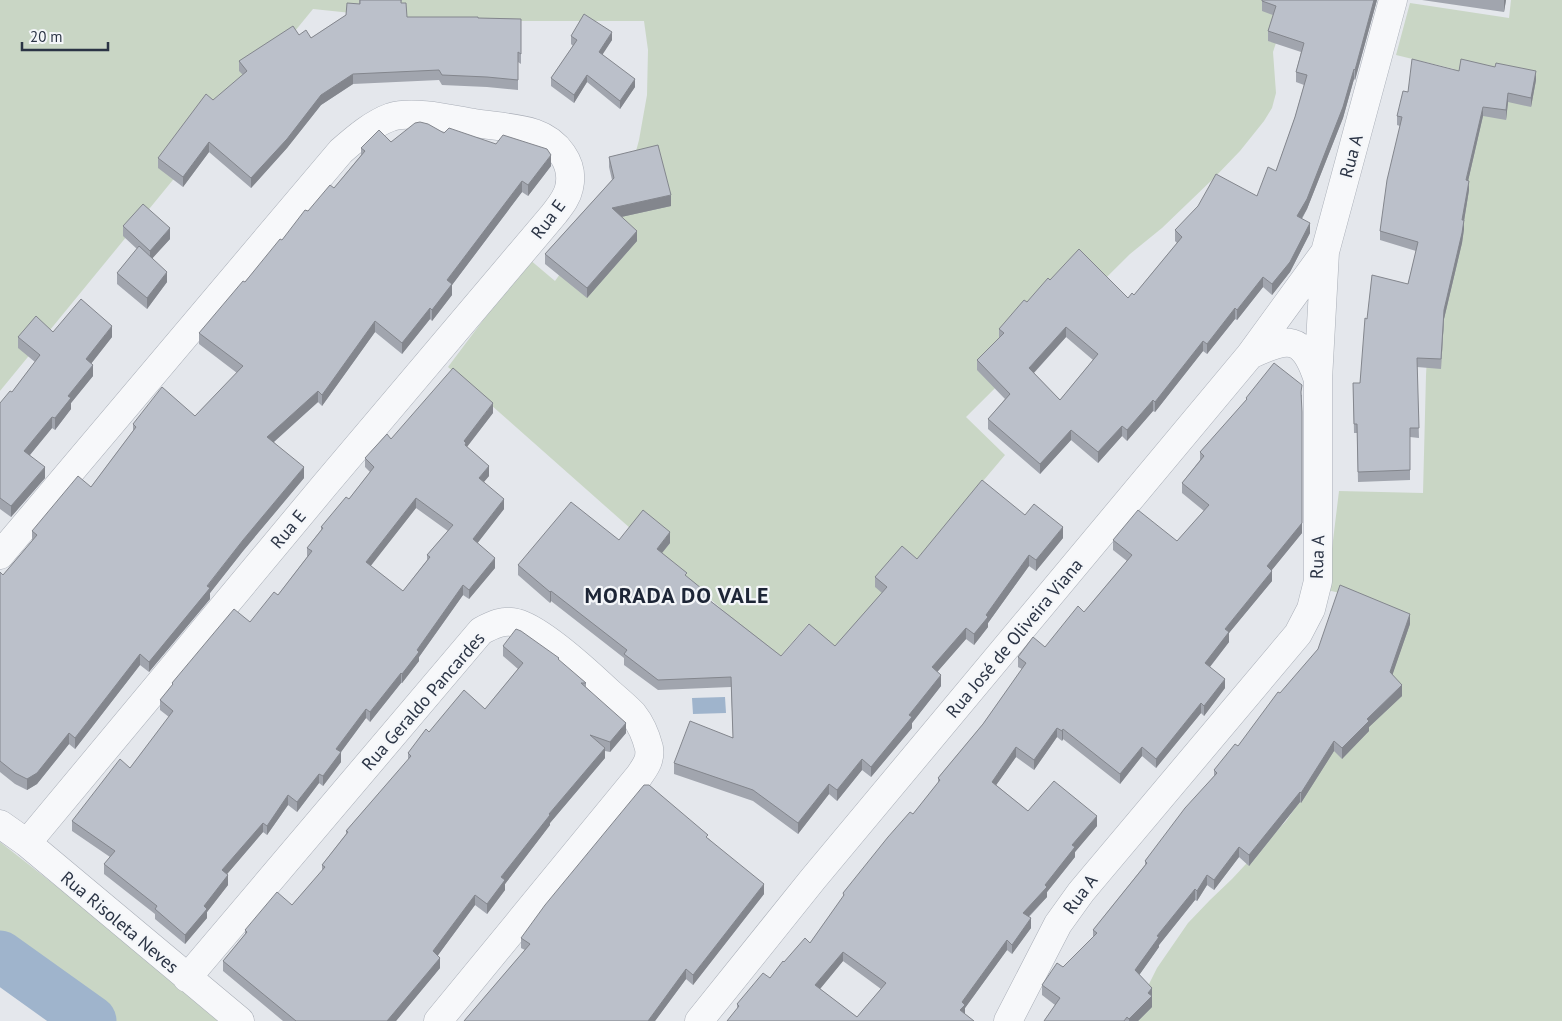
<svg xmlns="http://www.w3.org/2000/svg" width="1562" height="1021" font-family="'PT Sans',sans-serif">
	<rect width="100%" height="100%" fill="#e4e7ec"/>
	<path fill="#c9d6c5" d="M0,0h1290l-17,52 3,41 -4,15 -8,13 -24,30 -27,28 -51,49 -32,26 -164,163 39,38 -166,197 -31,-28 -30,35 -330,-292 81,-108 26,22 74,-104 10,-37 8,-45 1,-45 -4,-29h-215l-116,-12 -313,382z
		M1511,0h51v1021h-431l12,-17 6,-20 8,-16 31,-45 22,-23 22,-21 54,-58 37,-53 43,-169 -39,-9 12,-99 84,2 3,-118 10,-172 18,-134 -58,-14 14,-52 99,15z
		M0,842l74,58 145,121h-108l-59,-34 -52,-34z"/>
	<path fill="#9fb4cc" d="M725,697l1,16 -33,1 -1,-16z"/>
	<g fill="none" stroke-linecap="round" stroke-linejoin="round">
		<path stroke="#9fb4cc" stroke-width="51" d="M0,956l91,65"/>
		<defs>
			<path id="street" d="M1250,355c38,-18 53,-21 68,25
				M0,555l341,-404c15,-13 31,-27 50,-34 22,-7 60,2 83,6 19,3 41,4 60,10 23,8 41,30 35,55 -2,10 -9,18 -15,26l-230,272 -297,357
				M0,824l27,19 213,178
				M187,978l294,-347c11,-6 23,-12 36,-8 25,6 74,52 94,71 7,6 15,13 22,20 8,10 13,22 16,34 2,12 -4,19 -10,28l-201,245
				M699,1021l114,-142 437,-524 75,-103
				M1008,1021l50,-97 23,-32 217,-258 13,-25 7,-28v-201l7,-128 68,-252"/>
		</defs>
		<use href="#street" stroke="#a9aeb7" stroke-width="29"/>
		<use href="#street" stroke="#f7f8fa" stroke-width="28"/>
	</g>
	<path fill="#a1a5ae" fill-rule="evenodd" d="M359,0h43l-1,3 6,14 114,2v45l-3,-2v28l-31,-3 -45,-2 -3,-5 -86,4 -32,21 -34,43 -36,40 -42,-36 -26,35 -25,-19v-10l85,-83 -4,-4v-10l60,-26 12,3 35,-23 13,-11z
		M1262,0h115l-22,80 -1,-1 -11,39 -36,91 -5,10 8,14 -20,39 -18,23 -9,-8 -26,33 -2,-1 -28,35 -4,-3 -48,61 -2,-1 -26,30 -5,-5 -24,27 -27,-23 -31,34 -52,-45v-10l17,-20 -28,-29v-10l22,-22v-9l51,-49 78,18 6,-3 43,-52 -2,-2v-11l82,-34 19,-25 19,-54 9,-32 -8,-3v-10l5,-20 -33,-11v-10l5,-16 -11,-4zM1066,337l27,23 -33,40 -26,-27z
		M1422,0h84l-2,12z
		M571,36l41,4 -10,14 33,33 -15,22 -33,-27 -13,21 -23,-17v-8l22,-32 -2,-2z
		M1459,71l77,9 -5,27 -23,-5 -2,18 -23,-4 -15,65 1,9 -5,31v8l-2,14 -18,76 -3,50 -24,-2 2,71 -9,-1v43l-52,2 -1,-49h-3l-1,-50h7l7,-64 41,-35 8,-33 -36,-11v-9l20,-105 -3,-1v-9l11,-24z
		M444,133l107,33 -23,30 -6,-4 -70,93v10l-20,26 -2,-2 -28,35 -27,-22 -53,74 -4,-4 -44,40 30,36 -61,73 -33,42v6l-61,73 -9,-7 -65,84 -6,-5 -32,40 -10,6 -12,-6 -15,-12v-200l3,3 29,-34v-10l59,-44 42,-56v-7l62,-8 42,-43 -38,-29v-11l109,-122 26,-23 27,-33v-7z
		M609,157l62,49 -50,11 16,24 -50,57 -42,-34v-10l67,-74 -3,-13z
		M123,226l47,13 -18,19 15,24 -20,27 -30,-25v-11l20,-24 -14,-13z
		M18,337h94l-21,27 2,12 -22,27v6l-16,21 -3,-2 -22,27 15,23 -34,39 -11,-8v-106l12,-11 23,-30 -17,-14z
		M1302,395l-1,4 1,134 -31,38 1,10 -43,52v9l-19,25 15,21 -21,28 -3,-3 -45,55 -14,-12 -22,28 -57,-45 -1,2 -5,-4 -23,33 -18,-13 -20,28 32,26 69,15 -22,26v5l-28,35v5l-18,20 2,11 -19,26 -5,-4 -42,58v6l-238,7 10,-12v-5l33,-26 14,-16 26,-19 33,-46v-4l70,-79 25,-31v-5l45,-54 39,-55 -4,-2v-10l27,-10 39,-35 43,-51 -14,-11v-10l64,1 27,-30 -22,-18v-10l18,-23v-8l46,-51v-3zM843,961l38,28 -24,28 -37,-28z
		M493,413l-26,34 22,29 -6,6 21,27 -27,34 18,25 -26,31 -6,-4 -44,62v4l-17,22h-1l-31,39 -4,-4 -25,34v10l-18,24 -4,-3 -22,29 -9,-7 -21,30 -4,-3 -36,42 1,11 -21,27v6l-22,26 -30,-25v-5l-51,-40v-10l6,-7 -38,-26v-10l58,-53 39,-51 -9,-7v-10l12,-14v-3l78,-61 28,-27 29,-38v-9l14,-18v-3l28,-28 21,-27 -5,-5v-9l26,-19zM416,508l32,23 -21,24v5l-24,31 -33,-25z
		M1025,515l38,23 -27,33 -7,-5 -41,57v4l-14,18 -8,-6 -29,33 4,14 -29,37v5l-41,49 -9,-7 -25,31 -8,-7 -31,40 -45,-33 -79,-27v-11l59,-26 -2,-50 -73,3 -34,-25v-7l-73,-57 -1,2 -32,-28v-10l101,-25 51,3 -8,10 50,49 69,54 54,-10 47,-53 -7,-6v-10z
		M1410,624l-18,51 10,21 -33,31v4l-27,28 -8,-8 -33,52 -1,-1 -51,64 -10,-9 -25,33 -7,-5 -10,16 -2,-1 -36,45v2l-20,28 13,13v19l-14,14h-94l11,-16 -13,-10v-10l21,-18 30,-30v-7l52,-65v-4l69,-85v-6l24,-24 42,-53z
		M503,646l56,15 27,22v4l40,46 -16,19 -5,-1v7l-55,65v2l-45,59v6l-18,24 -12,-9 -37,50 2,13 -44,53h-113l-60,-50v-10l22,-27v-4l47,-25 30,-34v-6l24,-31v-3l62,-71v-7l21,-21 56,-23 33,-40 -15,-13z
		M708,838l56,56 -71,91 -7,-6 -31,42h-191l61,-71 -4,-2v-10z"/>
	<path fill="#83868d" d="M1374,0h3l-22,80v-10z
		M1504,0h2l-2,12z
		M612,32v8l-13,20v-8z
		M1354,69v10l-11,39 -36,91 -10,17v-10z
		M1536,71v9l-5,27v-9z
		M353,74v10l-32,21 -34,43 -36,40v-10l70,-83z
		M587,75v7l-13,21v-8z
		M635,79v8l-15,22v-8z
		M1508,93v9l-2,18v-10z
		M1483,107v9l-17,74v-10z
		M209,142v10l-26,35v-10z
		M551,155v11l-23,30v-11z
		M522,181v11l-70,93v10l-20,26v-11l15,-30z
		M1469,181v9l-5,31v8l-2,14 -18,76 -3,50 3,-59 18,-90z
		M671,195v11l-59,13v-11z
		M1310,223v10l-20,39 -18,23v-11z
		M170,228v11l-20,22v-10z
		M637,231v10l-50,57v-10z
		M167,272v10l-20,27v-11z
		M1263,277v10l-26,33v-10z
		M430,308v11l-28,35v-11z
		M1235,308v11l-28,35v-10z
		M375,321v11l-53,74v-11z
		M112,326v11l-26,33v-11z
		M1066,327v10l-37,41v-10z
		M1203,341v10l-48,61v-10z
		M93,365v11l-22,27v6l-16,21v-12l13,-22z
		M318,391v11l-51,46v-11z
		M1153,400v11l-26,30v-11z
		M493,403v10l-27,35 -2,-7z
		M52,417v11l-28,34v-11z
		M1122,426v10l-24,27v-11z
		M1071,430v10l-31,34v-10z
		M489,466v10l-10,12v-10z
		M45,467v11l-34,39v-11z
		M304,467v11l-61,73 -33,42v6l-61,73v-10l94,-122z
		M416,498v10l-50,64v-10z
		M504,499v10l-31,40v-10z
		M1302,523v10l-35,43v-10z
		M1063,527v11l-27,33v-11z
		M670,532v11l-13,16v-10z
		M1029,555v11l-41,57v4l-14,18v-11l12,-19z
		M495,558v10l-26,31v-9z
		M1272,571v10l-43,52v9l-24,31v-10l20,-34z
		M463,585v10l-44,62v4l-17,22v-9l15,-24z
		M551,591v10l-1,2v-11z
		M1410,614v10l-20,58v-10z
		M966,628v11l-34,39v-11z
		M140,654v11l-65,84v-11z
		M401,673v10l-31,39v-10z
		M941,675v11l-29,37v5l-41,49v-10l38,-52z
		M1225,679v9l-21,28v-10z
		M1402,685v11l-33,31v4l-27,28v-11l25,-29z
		M1201,703v10l-45,55v-9z
		M366,709v9l-25,34v10l-18,24v-10l13,-27z
		M626,723v10l-16,19v-10z
		M1057,728v9l-23,33v-10z
		M1063,729v10l-1,2v-10z
		M69,733v11l-32,40 -10,6v-11z
		M1334,741v10l-33,52v-10z
		M1016,747v10l-24,34v-9z
		M1142,747v9l-22,28v-10z
		M605,748v10l-55,65v2l-45,59v6l-18,24v-10l14,-27 48,-63z
		M862,759v11l-25,31v-11z
		M319,774v9l-22,29v-10z
		M829,784v10l-31,40v-11z
		M1300,792v10l-51,64v-11z
		M288,795v10l-21,30v-9z
		M1097,816v10l-22,26v5l-28,35v5l-24,25v-9l22,-28 27,-40z
		M263,823v9l-41,48v-10z
		M1239,847v10l-25,33v-10z
		M228,875v10l-21,27v6l-22,26v-9l19,-29z
		M1207,875v10l-10,16v-10z
		M764,884v10l-71,91v-10z
		M1195,889v11l-36,45v2l-24,34v-11l22,-34z
		M475,895v10l-42,57v-11z
		M1031,918v10l-19,26v-9z
		M1007,940v10l-42,58v6l-5,-4 2,-8z
		M843,952v9l-28,34v-10z
		M440,958v10l-44,53h-9z
		M686,969v10l-31,42h-7z
		M1152,988v19l-14,14h-9v-2z"/>
	<path fill="#bbc0ca" stroke="#83868d" fill-rule="evenodd" d="M360,0h41v3h5l1,14h71v1l43,1v35l-3,-2v28l-31,-3 -45,-2 -3,-5 -86,4 -32,21 -34,44 -36,39 -42,-36 -26,35 -25,-19 48,-64 7,6 34,-29 -8,-10 54,-35 6,9 7,-5 5,8 35,-23 1,-12 13,1z
		M1262,0h112l-19,70 -1,-1 -11,38 -36,92 -10,17 13,7 -20,39 -18,22 -9,-7 -26,33 -2,-2 -28,36 -4,-3 -48,61 -2,-2 -26,30 -5,-4 -24,26 -27,-22 -31,34 -52,-45 22,-25 -33,-34 27,-27 -5,-4 25,-29 3,2 21,-24 2,2 29,-31 49,49 4,-5 2,2 48,-58 -7,-7 23,-24 18,-32 41,22 11,-29 8,4 19,-54 12,-42 -11,-3 8,-29 -36,-12 8,-25 -14,-5zM1066,327l32,27 -38,46 -31,-32z
		M584,14l28,18 -13,20 36,27 -15,22 -33,-26 -13,20 -23,-17 26,-38 -6,-4z
		M1412,59l47,12 2,-12 34,8 1,-4 40,8 -5,27 -23,-5 -2,17 -23,-3 -17,73 3,1 -7,39h2l-2,13 -18,77 -3,49 -24,-1 2,70h-9v42l-52,2 -1,-48h-3l-1,-41h7l5,-65 2,1 5,-44 36,9 10,-42 -38,-11 7,-51 15,-63 -5,-1 6,-25 5,1z
		M420,122l8,2 16,9 5,-5 47,16 7,-9 44,14 4,6 -23,30 -6,-4 -75,99 5,4 -20,26 -2,-2 -28,35 -27,-22 -53,74 -4,-4 -51,46 37,30 -61,73 -36,46 3,2 -61,74 -9,-8 -65,84 -6,-5 -32,40 -10,6 -12,-6 -15,-12v-189l3,3 34,-40 -5,-4 46,-55 13,11 45,-60 -3,-3 29,-37 33,29 48,-50 -44,-33 44,-52 2,1 35,-43 2,1 23,-30 3,1 22,-26 4,3 31,-37 -4,-3 18,-18 12,12 24,-19z
		M658,145l13,50 -59,13 25,23 -50,57 -42,-34 69,-76 -5,-21z
		M143,204l27,24 -20,23 -27,-25z
		M139,246l28,26 -20,26 -30,-25z
		M81,299l31,27 -26,33 7,6 -25,31 3,2 -16,20 -3,-1 -28,34 21,16 -34,39 -11,-8v-95l10,-12 2,1 28,-37 -22,-18 18,-21 17,16z
		M1274,363l28,22 -1,7 1,20v111l-35,43 5,5 -47,58 4,3 -24,31 20,16 -21,27 -3,-3 -45,56 -14,-12 -22,27 -57,-45 -1,2 -5,-3 -23,32 -18,-13 -24,35 36,29 26,-30 43,35 -25,29 3,2 -30,38 2,2 -24,26 8,5 -19,27 -5,-5 -45,62 3,3 -5,5 14,11h-247l12,-15 -2,-2 26,-31 7,5 13,-17 1,1 21,-24 5,5 34,-48 -1,-2 45,-56 22,-25 3,2 27,-34 -2,-2 45,-54 43,-61 -8,-6 15,-20 12,10 33,-41 6,6 48,-57 -19,-15 25,-30 39,31 32,-36 -27,-22 22,-27 -4,-4 47,-53 -1,-1zM843,952l43,31 -29,34 -42,-32z
		M453,368l40,35 -29,38 2,2 -1,2 24,21 -10,12 25,21 -31,40 22,19 -26,32 -6,-5 -46,65 2,2 -17,22 -1,-1 -31,39 -4,-3 -30,40 5,3 -18,24 -4,-2 -22,28 -9,-7 -21,31 -4,-3 -41,47 6,5 -24,31 3,3 -22,26 -30,-26 2,-3 -53,-42 11,-13 -43,-30 48,-62 10,9 43,-57 -13,-11 13,-16 -1,-1 62,-74 16,13 24,-30 4,3 34,-44 -5,-3 16,-20 -2,-1 25,-30 3,2 25,-32 -9,-9 22,-24 4,5zM416,498l37,27 -26,30 3,2 -27,34 -37,-29z
		M982,480l43,35 9,-11 29,23 -27,33 -7,-5 -43,60 2,2 -14,17 -8,-6 -34,39 9,8 -32,40 3,2 -41,50 -9,-8 -25,31 -8,-6 -31,39 -45,-33 -79,-27 16,-42 43,17 -2,-61 -73,3 -34,-26 3,-4 -76,-59 -1,1 -32,-27 53,-63 48,38 24,-30 27,22 -13,17 30,24 -2,2 27,22 -3,3 72,56 28,-32 26,22 52,-59 -12,-10 27,-31 15,13z
		M1340,585l70,29 -20,58 12,13 -35,34 2,2 -27,27 -8,-7 -33,52 -1,-1 -51,63 -10,-8 -25,33 -7,-5 -10,16 -2,-2 -38,47 2,1 -24,33 17,18 -4,5 4,3 -23,23 -2,-2 -3,4h-80l16,-23 -18,-13 15,-22 6,4 34,-34 -4,-3 54,-67 -2,-2 40,-53 32,-35 -3,-3 21,-26 3,2 40,-54 2,1 38,-44z
		M516,629l5,2 38,27 -1,1 28,24h-5l45,40 -16,19 -20,-7 15,13 -56,66 1,1 -49,62 4,3 -18,24 -12,-9 -42,56 7,7 -53,63h-91l-73,-60 24,-29 -2,-2 32,-38 15,13 33,-38 -3,-2 26,-33 -2,-1 65,-75 -3,-3 18,-24 3,3 35,-42 21,19 38,-46 -20,-17z
		M644,785h5l59,50 -2,2 58,47 -71,91 -7,-6 -38,52h-184l66,-77 -9,-6 24,-33z"/>
	<g text-anchor="middle" dominant-baseline="central" stroke-width="4.5" stroke-linejoin="round" paint-order="stroke">
		<g font-size="18" fill="#2b3445" stroke="#f4f6f9">
			<text transform="translate(1351 156) rotate(-75)">Rua A</text>
			<text transform="translate(548 219) rotate(-53)">Rua E</text>
			<text transform="translate(288 529) rotate(-50)">Rua E</text>
			<text transform="translate(1317 557) rotate(-88)">Rua A</text>
			<text transform="translate(1014 638) rotate(-50)">Rua José de Oliveira Viana</text>
			<text transform="translate(423 701) rotate(-49)">Rua Geraldo Pancardes</text>
			<text transform="translate(1080 894) rotate(-53)">Rua A</text>
			<text transform="translate(120 922) rotate(40)">Rua Risoleta Neves</text>
		</g>
		<g font-size="22" font-weight="bold" letter-spacing="1" fill="#1d2536" stroke="#f4f6f9">
			<text x="677" y="595">MORADA DO VALE</text>
		</g>
	</g>
	<path d="M22 42v8h86v-8" fill="none" stroke="#2b3445" stroke-width="2.5"/>
	<text x="30" y="42" font-size="15" fill="#2b3445" stroke="#f4f6f9" stroke-width="4" paint-order="stroke">20 m</text>
</svg>
